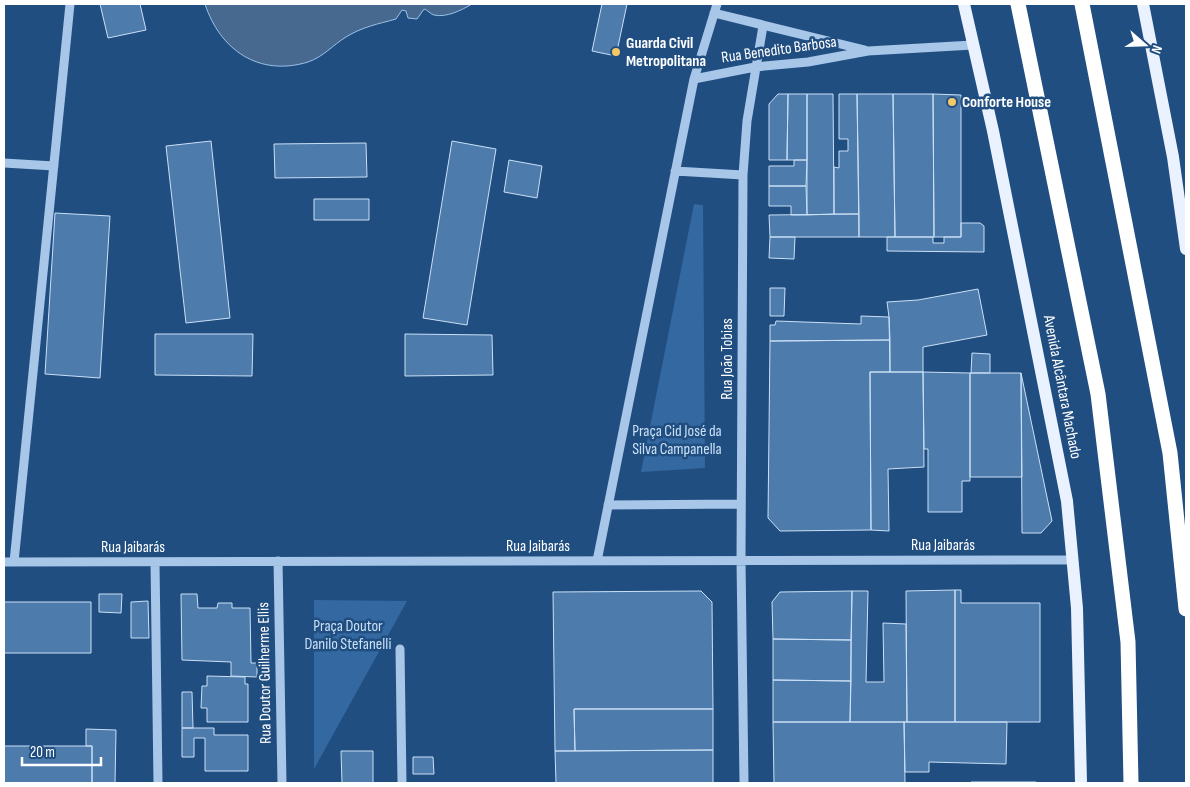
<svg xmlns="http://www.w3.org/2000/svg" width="1190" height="787" font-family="'Sofia Sans Condensed',sans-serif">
	<rect width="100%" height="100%" fill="#204e81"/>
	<path fill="#3468a0" d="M694,204l9,1 2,263 -64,4z
		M314,600l93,1 -93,168z"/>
	<path fill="#48698f" stroke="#9ac2e9" d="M205,4h267c-10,6 -26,14 -38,11 -4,-1 -6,-5 -10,-6l-7,10 -9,-1 -2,-7 -4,-1 -6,9c-18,5 -34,8 -50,18 -13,8 -23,20 -38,25 -49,15 -88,-12 -103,-58z"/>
	<path fill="#4d7bac" stroke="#cae0f6" d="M100,4h40l6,26 -38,8z
		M602,4h25l-11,52 -24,-5z
		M778,94h10l-1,66h-18v-56z
		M788,94h19v66h-20z
		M807,94h26l1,120 -27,1z
		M839,94h18l2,120h-25v-47l5,1v-17h9v-12h-9z
		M857,94h36l2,143h-36z
		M893,94h40l1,143h-39z
		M933,94l28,1v142h-27z
		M211,141l19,177 -44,5 -20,-177z
		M452,141l44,8 -29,176 -44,-7z
		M366,143l1,34 -92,1 -1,-34z
		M509,160l33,6 -5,32 -33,-6z
		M794,160h13l-1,26h-37v-20h25z
		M769,186h37l1,29h-16v-9h-22z
		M314,199h55v21h-55z
		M55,213l55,3 -10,162 -55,-4z
		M859,214v23h-89l-1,-22z
		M961,223h19l4,3v26l-97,-1v-14h46v6h11v-6h17z
		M770,237h25l-1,22 -25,-1z
		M770,288h15l-1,28h-14z
		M978,289l9,46 -64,12v25h-33l-1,-55 -2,-15 31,-2z
		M861,316l28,1 1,23 -120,1v-16h5l1,-4 85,3z
		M155,334h98l-1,42 -97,-1z
		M405,334l87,1 1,40 -88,1z
		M890,340v32h-20l1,158 -91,1 -12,-13 2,-177z
		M972,353l18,1v19h-19z
		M870,372h53l1,95 -36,2 1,62 -18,-1z
		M923,372l47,1v108h-8v31h-34v-63h-4z
		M970,373h51l1,104h-52z
		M1021,373l31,148 -11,12h-19z
		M955,590v132h-48l-1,-131z
		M955,590h6v13h79v119h-85z
		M701,591l11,11 1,107h-139l1,42h-20l-2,-159z
		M852,591l-1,49 -78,-1 -1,-37 8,-10z
		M852,591h16l-2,91h18l-1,-59 23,1 1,98h-57z
		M99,594h23l-1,19 -22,-1z
		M181,594h16l1,14h19l1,-5h14v5h18l1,55h6v14l-26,-1v-14l-49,-2z
		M148,601l1,37h-18v-36z
		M4,602h87v51h-87z
		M773,639l78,1v41l-78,-1z
		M207,676l38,1v7h3v38h-41v-14h-6l1,-22h5z
		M773,680l78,1 -1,41h-77z
		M182,692h10l1,36h-11z
		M574,709h139v41l-138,1z
		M773,722h131l1,61h-131z
		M904,722h103l-1,42 -77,-2v10h-24z
		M182,728h32v7h34v36h-43v-33h-11v19h-12z
		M86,729l30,1 -1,53h-23v-37h-6z
		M4,746h88v37h-88z
		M713,750v33h-157l-1,-32z
		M341,751h32v32h-31z
		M413,757h20l1,17h-21z
		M971,782h65v1h-65z"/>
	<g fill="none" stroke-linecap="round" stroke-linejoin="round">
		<path stroke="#a7c6e8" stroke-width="9" d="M714,13l151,37
			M694,79l61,-12 53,-5 60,-11 105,-6
			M4,163l50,3
			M675,171l68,4
			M608,505l133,-1
			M278,561l4,222
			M597,561l97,-482 23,-75
			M4,562l1069,-2
			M14,562l56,-558
			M155,562l3,221
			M400,649l2,134
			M744,783l-3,-223 2,-385 4,-54 16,-95"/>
		<path stroke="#e9f2fe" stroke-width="12" d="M964,4l29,127 74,370 10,107 4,175
			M1143,4l30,153 13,92"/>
		<path stroke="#fff" stroke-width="15" d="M1018,4l80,390 30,248 3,141
			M1082,4l88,449 16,156"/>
	</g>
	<g fill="#f5c867" stroke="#204e81" stroke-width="2">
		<circle cx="616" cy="52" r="5"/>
		<circle cx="952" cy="102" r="5"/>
	</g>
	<g text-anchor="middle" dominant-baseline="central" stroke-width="5" stroke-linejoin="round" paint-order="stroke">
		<g font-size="16" font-weight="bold" fill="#fff" stroke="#204e81" text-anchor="start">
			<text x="626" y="43">Guarda Civil<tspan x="626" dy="18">Metropolitana</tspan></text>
			<text x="962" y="102">Conforte House</text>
		</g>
		<g font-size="16" fill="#fff" stroke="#204e81">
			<text transform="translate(779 50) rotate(-8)">Rua Benedito Barbosa</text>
			<text transform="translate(727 359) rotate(-90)">Rua João Tobias</text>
			<text transform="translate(1062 387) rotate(79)">Avenida Alcântara Machado</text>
			<text x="943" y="545">Rua Jaibarás</text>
			<text x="538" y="546">Rua Jaibarás</text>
			<text x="133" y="547">Rua Jaibarás</text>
			<text transform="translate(265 673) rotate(-91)">Rua Doutor Guilherme Ellis</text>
		</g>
		<g font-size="16" fill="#cae0f6" stroke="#204e81">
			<text x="677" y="431">Praça Cid José da<tspan x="677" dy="18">Silva Campanella</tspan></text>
			<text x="348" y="626">Praça Doutor<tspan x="348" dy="18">Danilo Stefanelli</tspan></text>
		</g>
	</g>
	<rect width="1190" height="787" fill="none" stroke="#ffffff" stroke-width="10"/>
	<g transform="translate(1145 45) rotate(110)" stroke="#204e81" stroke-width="4" paint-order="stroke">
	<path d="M0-4L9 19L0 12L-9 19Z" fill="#ffffff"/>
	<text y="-8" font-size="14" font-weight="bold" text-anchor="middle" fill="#ffffff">N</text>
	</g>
	<path d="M22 757v8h79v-8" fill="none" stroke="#ffffff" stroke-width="2.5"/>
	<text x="30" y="757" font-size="15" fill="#ffffff" stroke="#204e81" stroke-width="4" paint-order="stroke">20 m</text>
</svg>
